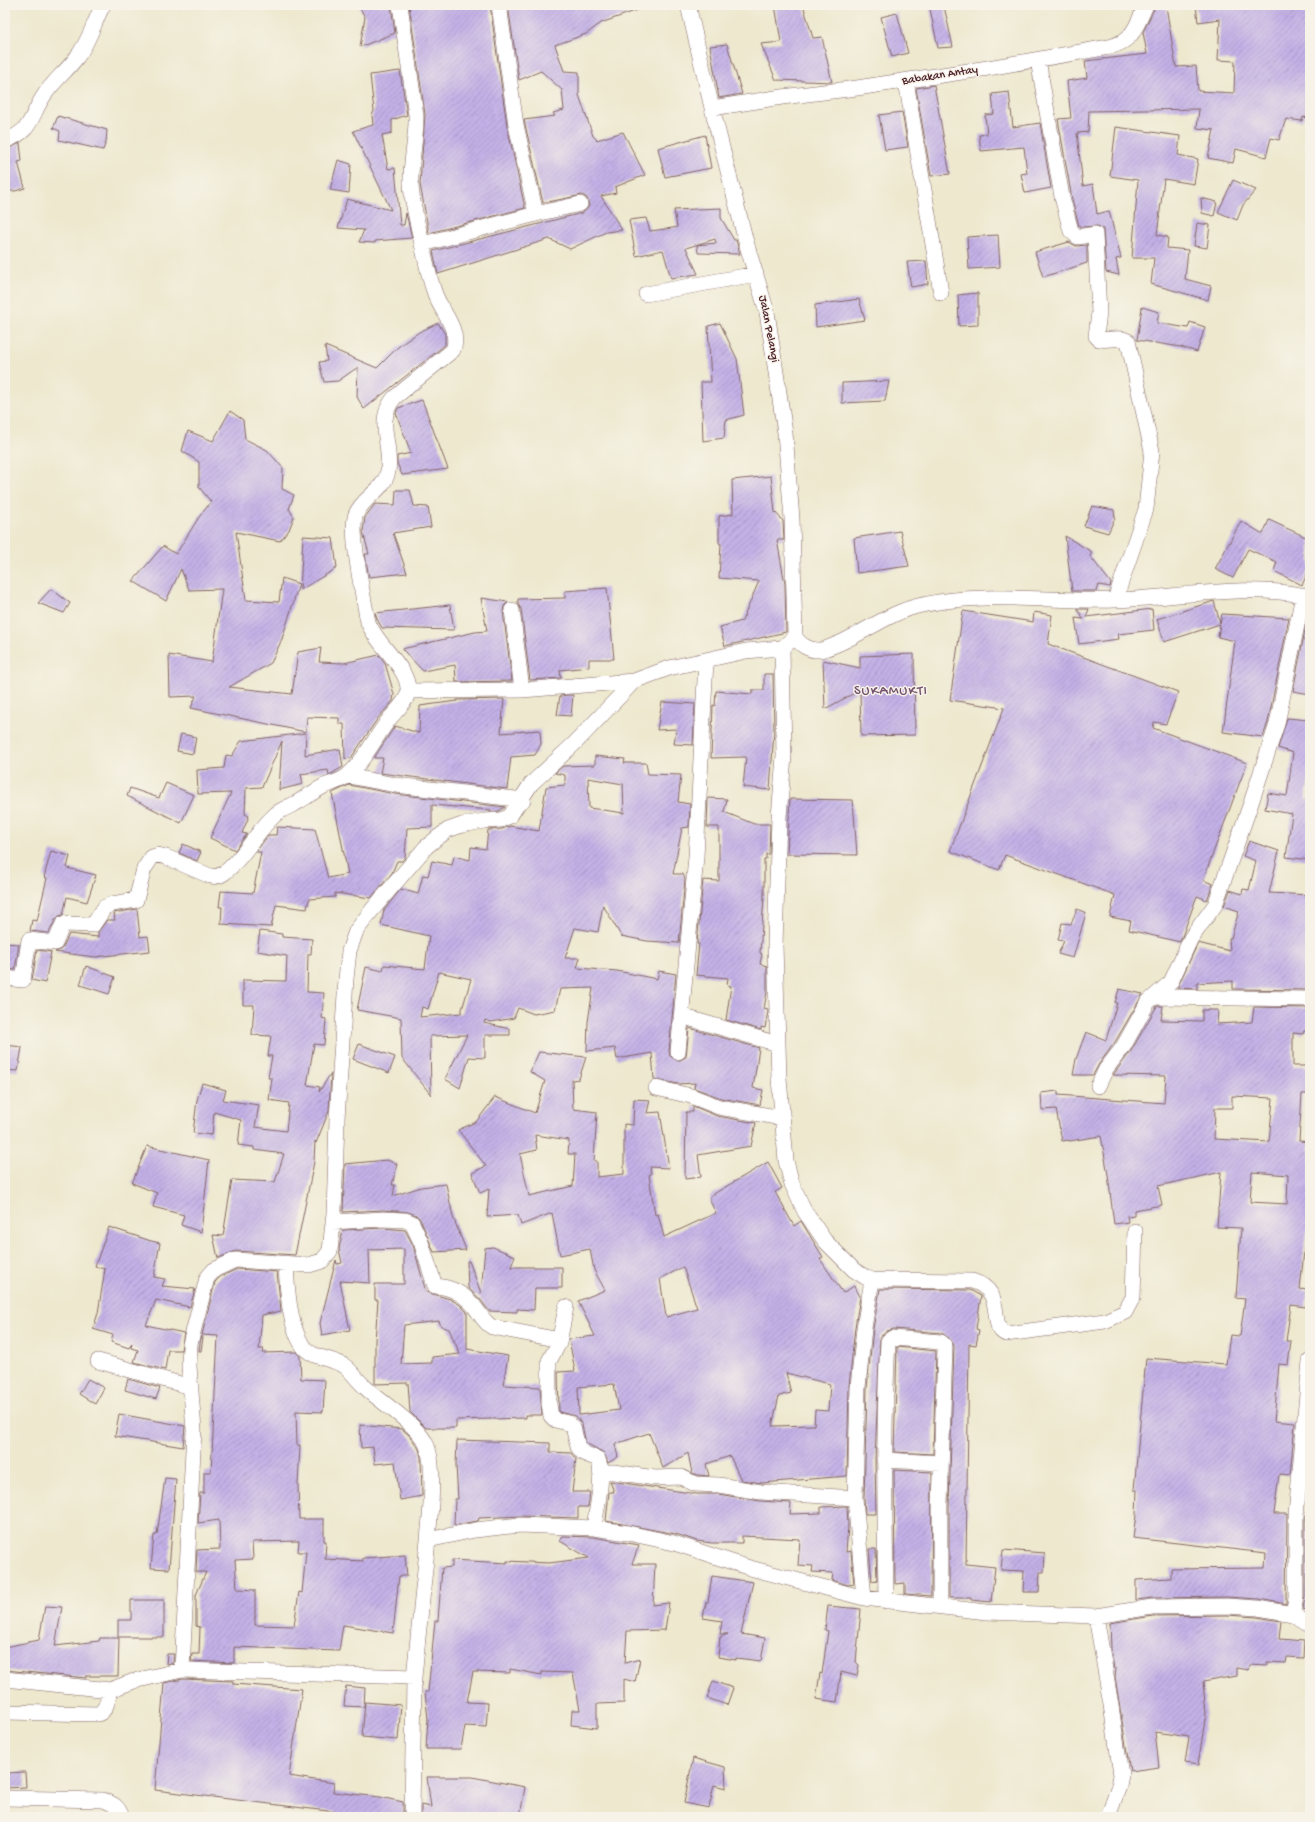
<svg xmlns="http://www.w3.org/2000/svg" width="1315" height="1822" font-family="'Gochi Hand',sans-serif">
	<defs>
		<pattern id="building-hatch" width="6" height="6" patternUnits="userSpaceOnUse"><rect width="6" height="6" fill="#c3b1e7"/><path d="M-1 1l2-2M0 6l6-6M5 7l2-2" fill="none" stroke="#a08fbb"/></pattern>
	</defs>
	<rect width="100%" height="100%" fill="#f7f3e8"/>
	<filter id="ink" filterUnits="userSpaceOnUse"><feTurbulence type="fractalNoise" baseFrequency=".025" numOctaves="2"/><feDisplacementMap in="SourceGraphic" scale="8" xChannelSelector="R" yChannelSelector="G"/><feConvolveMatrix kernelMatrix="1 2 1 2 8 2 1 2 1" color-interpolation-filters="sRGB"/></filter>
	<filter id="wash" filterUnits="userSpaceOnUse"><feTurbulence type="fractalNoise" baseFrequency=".012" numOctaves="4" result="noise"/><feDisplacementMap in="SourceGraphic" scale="16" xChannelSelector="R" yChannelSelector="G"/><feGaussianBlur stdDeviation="0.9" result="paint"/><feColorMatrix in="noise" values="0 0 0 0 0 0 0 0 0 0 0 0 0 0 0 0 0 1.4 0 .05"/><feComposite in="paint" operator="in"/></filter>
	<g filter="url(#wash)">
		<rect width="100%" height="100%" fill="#ede8ce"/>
		<g id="blocks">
			<path fill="url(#building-hatch)" fill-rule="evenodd" d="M358,5h33l4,28 -35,14 5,-30z
				M409,5h81l17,121 18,82 -96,25 -9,-49 5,-70z
				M508,5h138v2l-45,16 -15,11 -31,11 9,26 15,1v23l14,41 4,4 26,-8 22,43 -30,12 1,6 -15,3 21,34 -16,2 -36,17 -21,-10 -111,35 -5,-23 149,-38 4,-3 3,-4 -2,-8 -5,-3 -39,8 -19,-83 31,-4 -2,-3 11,-3 -2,-20 -21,-19 -22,9z
				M775,5h28l10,33 9,-1 10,45 -56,-2 -15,-36 20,-2z
				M1196,5h114v113l-7,-1 -1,4 -16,-2 -7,21 -8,-2 -5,19 -30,-8 -3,14 -25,-5 6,-28 -17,-2 2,-19 -110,2 -1,21 -11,1 6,53 10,-2 4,30 12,-3 12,47 -5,1 3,16 -13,-3 -3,-43 -5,-3 -17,1 -2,-1 -7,-27 -14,-80 13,-1 -4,-37 20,-3 -2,-17 62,-7 -4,-22 12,-25 11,-1 10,61 20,-1 2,25 36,2 1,-32 -17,-1 2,-41 -22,3z
				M944,6l9,41 -15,1 -8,-39z
				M897,13l11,40 -16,4 -11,-40z
				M727,44l15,50 -23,4 -9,-52z
				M400,71l7,44 -15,5v13l-10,2 6,34 7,-1 5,57h4l2,-12 6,25 -37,3v2l-16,-1 5,-12 -26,-2 9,-29 44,11 -38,-79 20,-6 -1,-10 2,-4 -4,-36z
				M934,85l16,89 -19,2 -15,-88z
				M1009,92l4,35 27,-4 11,65 -26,5 -4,-19 6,-1 -3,-26 -43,4 -2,-16 8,-1 -2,-19 9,-1 -2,-20z
				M902,112l6,35 -23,3 -6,-35z
				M58,116l49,14 -1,12 -3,8 -44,-10 1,-9 -7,-3z
				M1116,127l64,9 -2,19 20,4 -4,25 -30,-5 -7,56 11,2 -1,11 21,2 -3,29 26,7 -3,14 -57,-16 3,-26h-22l6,-78 -28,-4z
				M705,135l6,33 -46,9 -7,-29z
				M20,143l2,18 -4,1 7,26 -10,3h-10v-41z
				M338,160l13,4 -2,29 -19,-3z
				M1233,180l23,10 -13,15 -6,15 -19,-8z
				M1201,198l16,4 -3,14 -12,-3z
				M721,208v10l13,22h2l4,14 -42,-1 -1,-8 19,-2 -1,-4 -29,9 12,26 -27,4 -8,-28 -27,6 -7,-36 17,-2 4,13 23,-3 4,-1 -3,-17z
				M1197,223l13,2 -3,23 -13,-2z
				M998,235l2,32 -31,2 -2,-32z
				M1069,242l7,4 11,-1v18l-44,14 -8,-25z
				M926,261l2,23 -17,3 -4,-25z
				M978,293v32l-19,1 -1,-31z
				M859,299l6,21 -49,7 -1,-22z
				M1142,307l17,5 -2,11 31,5 2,-6 15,5 -8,25 -16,-5 -44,-7z
				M438,323l7,11v11l-81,64 -7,-12 1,-30 -20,14 -14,1 -5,-20 8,-1 -2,-15 52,22 21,-21 21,-15z
				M720,323l17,36 7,56 -18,5 -2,18 -21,3 -2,-59h10l-3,-56z
				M889,381l-4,20 -43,2v-20z
				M422,400l26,69 -46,6 -5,-12v-7l14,-3 -15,-40 2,-5z
				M230,411l13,9 2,19 22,11 16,18 -1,21 12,6 -5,14 5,8 -5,13 -9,11 -44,-9 10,68 33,2 3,-24 17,6 -17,55 -11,24 -42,24 63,7 6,-42 23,-4 -2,14 25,1 35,-8 6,8 9,31 -1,7 -15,17 -27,40 -6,1 -1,-35h-5v-6l-32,-1 -1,15 -115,-24 5,-12 -26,1 -1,-42 43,7 10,-73 -33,1 -8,-21 -15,32 -33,-20 30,-35 13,8 23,-37 12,-15 -12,-15v-25l-17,-11 6,-20 25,10z
				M771,476l4,36 8,9 1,19h-7l8,44 1,48 -61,14 -5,-19 22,-6 17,-40 -40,-3 2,-34 -2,-1v-27l14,-2 -1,-34z
				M396,490h14l4,16 14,1 3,20 -38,6 14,40 -38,4 -4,-23h4l-6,-22 2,-15 10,-13 20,1z
				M1092,506l22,4 1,8 -7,15 -24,-7z
				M1269,520l41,19v29l-8,17 -28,-14 3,-9 -29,-13 -15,29 -18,-9 26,-48 22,13z
				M900,531l9,35 -52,7 -3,-35z
				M303,536l30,2 4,30 -37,22z
				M1065,536l27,16 -2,4 21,27 -1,4 -11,-2 -2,6h-25z
				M607,588l7,71h-25v8l-29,3 1,8 -31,2 -9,-71 -3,-5v-5l47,-1v-7z
				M51,589l19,14 -6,10 -26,-10z
				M481,598l27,4 -4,4 -1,5 9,70 -56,1 -1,-17 -32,6 -21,-22 73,-17 12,-1z
				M1214,601l6,22 2,-9 67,4 -21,104 -5,15 -40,-5 12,-91 -17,-4 2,-13 -56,18 -7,-23z
				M450,605l4,25 -72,-2 -5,-9 -2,-6z
				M1077,609h12l-3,8 66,-8 2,21 -36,4 1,5 -40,5 -4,-26 9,1z
				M963,611l70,11 1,-10 18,3 -4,29 130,48 -12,32 -12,-2 -1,6 94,35 -44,117 10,4 -6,16 -10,-4 -17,46 -51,-12 2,-9 -21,-4 5,-22 -110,-40 -6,15 -49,-19 54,-143 -54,-8z
				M1307,620h3v74l-17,-3z
				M914,654l1,81 -54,1 -1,-46 -35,19 -2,-49 37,8v-12z
				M764,674h9l1,56 -4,60 -27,-3 3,-30 -35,1 2,-53 2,1 1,-15 36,3v-4h12z
				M567,695h6l-2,21 -14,-1 3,-19z
				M504,699l-3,34 39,-3 1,14 -6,11 -24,2 -4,32 -127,-16 3,-15h-9l21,-32 24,7 1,-27 37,-5v-1z
				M662,702l33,2 -2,41 -19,-1 2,-15 -19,1z
				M1287,718l23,2v54l-4,26h4v60l-24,-3 6,-43 -27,-5 3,-16 19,3 6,-43 -15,-5z
				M306,733l-1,22 35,-6 3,18 -14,8 -1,-5 -27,4 2,10 -24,6 3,-49 -20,46 -16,1 -1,26 4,2 -7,17 5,1 -12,16 -25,-12 21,-45 -33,1 -1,-24 27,-2 2,-13 6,1 9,-15z
				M181,734l15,3 -3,17 -16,-3z
				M595,756l30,3 -1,4h22l2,11 33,1 -3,27 12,2 -1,23 -7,1 -9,46h10l2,5 -6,64 -32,-2 -26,-5 -18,-31 -5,27 -23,-4 -10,30h15l-3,10 40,3 40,8 2,-8 17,3 -7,77 1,5 8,5 8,-4 3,-29 70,20 -6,40 10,2 -3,15 -39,-7 -27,-10 1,-5 -17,1 -24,-5 -2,-26 -35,6 -2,-11 -28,3 1,-29 5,-34 -33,1 -5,21 -21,4 -16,-6 -4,10 -23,4 -6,-2 -1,3 26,6v6h-25v23l-16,-1 -9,31 -15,-9 22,-44 -37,1 1,59 -29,-37 -1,-40 -44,-8 9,-43 17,4 1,-6 41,4 4,-33 -48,-11 3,-15 17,-21 17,5 5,-19 5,1 4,-15 20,4 2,-9 16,4 1,-13 15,2 2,-19 14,-1 8,-3 29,5 7,-44 19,-2v-10l-10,-2 8,-7 32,-1zM588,778l35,6 1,29 -35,-5zM439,972l32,7 -10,34 -41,4 2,-10 6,2z
				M166,783l28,12 -13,28 -54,-27 3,-8 29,10z
				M349,785l46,9 110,13 -6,4 -9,1 1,-2 -59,-5v22l-25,1 -2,30 -3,3h-5l-5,12 -21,25 -36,-5v4l-26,2 -2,10 -31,-4 -5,22 -50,-3 1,-17h-3l2,-16 32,2 8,-41h-5l12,-17h8l1,-8 38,2 13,49 20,-4 -16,-81z
				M708,798l19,1 -3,13 30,12h16l-1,30h-3v5h-2v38l-4,56 2,1 -2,10 7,2v26l-3,16 4,1v2l-3,17 -4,-1v3l-35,-10 5,-34 -4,-1 1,-7 -32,-3 3,-31h-2l6,-64 16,1v-54h-12z
				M790,799l63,1 4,55 -70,-1z
				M1249,841l30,10 -10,42 41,2v95l-77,-1v-8l-36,2v6l-20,-1 21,-45 32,8 -1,-13h2l8,-27 -15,-5 6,-16 12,4 1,-5 6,1 7,-29 -13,-5z
				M183,844l18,8 -4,9 -18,-8z
				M51,851l19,5 -3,12 29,7 -9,27 -20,-5 -4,18 -4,1 -4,4 -6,13 -19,-2 2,-11 5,1 10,-43 -3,-1z
				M137,909l3,28 8,-1 2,15 -55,6 -40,-5 5,-2 3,-3 6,-13 29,3v-5l9,-12h8l-1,-7z
				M1077,909l9,4 -13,45 -15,-4 6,-13 -6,-1 4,-17 9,1z
				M260,931l22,3v3l30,2 -1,15h-3l-1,38 17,1 -2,25 4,1 -2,26 -10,-1 -7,41 13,2 -1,5 12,-19 -2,38 -13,32 -1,-2 -1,21 -19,93 -59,-4 -18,7 -5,-23 10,1 9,-56 43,2 9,-28 -30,-4v-3l-16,-2 3,-25 -27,-8 -2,23 -19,-2 4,-33 5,-17 24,7 -3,10 36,5 -4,22 31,4 3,-28 -20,-3 3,-22h-4l4,-22h-4l3,-20 -19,-1 2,-30h-11v-25l43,1 1,-25 -30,-5z
				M5,943l14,1 -4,26 -10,-1z
				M37,950l14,2 -6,31 -13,-3z
				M86,966l29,11 -6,17 -29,-9z
				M1119,989l24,5 -28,48 -16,22 -6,11h-20l3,-16 10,-27 20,8 11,-37h-2z
				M1157,1006h6l-2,14 41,1v-11h16l-1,14 35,-2 2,-15 56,1v23h-6l-1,3 -10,-1v33h17v28h-8l-3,47 11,1v91l-4,-1 -6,57 8,1 -2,17 -15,-2 -5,36h5l-3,24 -9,-1 -5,57 21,2 -5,52 -11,-1 -5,40h13l-1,90 -27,-5 -32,-2 -75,1 -16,2v-20l35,-2v-9l94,-1 1,-15 -133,-15 3,-23 1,-25h-3l12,-132 80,6 4,-29 10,1 5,-37 -9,-1 5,-70 -24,-1 4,-55 -63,14 4,19 -28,5v5l-7,1 1,6 -14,2 -6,-49 -7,-39 -32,5v-1l-7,1 -6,-32 -14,1 -1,-17 17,-2v4l106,8 2,-27 -53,-1 18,-24zM1232,1096l41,2 -4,44 -55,-3 1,-31h17zM1252,1172l36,3 -1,29 -37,-2z
				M359,1044l36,13 -6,16 -36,-14z
				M5,1045l17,2 -4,24 -13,-1z
				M539,1052l47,5 -7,22 -7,1 1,29 24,3 -3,49h3v16l27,-3v-50l9,1 1,-26 16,1 -3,13 13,-1 9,56 -19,-1 1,7 -2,1 6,40 3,-1 6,23 52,-24 -6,-12v-5l58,-34 14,26 -7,4 19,34 7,-5 22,36 -3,2 23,34 11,-7 6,10 -5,31 -6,59 -2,90 -85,7 -21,-3 -11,-24 -24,8 3,12 -12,-1 -5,-2 -4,-20 -25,15 -14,-35 -34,11 3,13 -10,6 -4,-10 -18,-10 -4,-18 -6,-9 -17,-4 -1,-40 17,-1 -6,-32 26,-3 -17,-35 27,-11 -11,-20 -4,-21 -30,6 -8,-42 -31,12 -3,-10 -31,2 2,-28 -9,4 -8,-20 14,-7 -28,-36 18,-8 19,-25 40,16 10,-32 -15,-9zM535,1135l34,5 -1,14h7l-2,32 -44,10 -9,-42 17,-4zM683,1267l14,41 -31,9 -6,-38zM786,1373l44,11 -2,27 -13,-1 -1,15 -42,1 7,-30 12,-3zM614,1384l5,26 -40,5 -1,-28z
				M693,1106l24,10 39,7 -5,23 -53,9 3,22 -16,2 1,-67h7z
				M147,1146l62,14 -8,72 -20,-7 3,-10 -31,-8 4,-14 -25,-10z
				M387,1160l10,4 -5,21h3l-2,11 28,-9 25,-3 7,33 13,33 -32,2 -14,-33 -4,-4 -8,-3 -25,-2 -40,2 2,-48z
				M109,1227l42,14 9,2 -6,34 11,2 -3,7 33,3 -5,18 -34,-7 -10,25 38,8 -3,17h-13l-3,20 -31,-8 4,-12 -7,-2 1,-5 -3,5 -18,-6 2,-7 -20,-6 5,-16 7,-44 -10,-3z
				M383,1228l22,2 8,15 13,47 24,7 9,5 8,8v37l41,7 -5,29 37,2 2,28h-16v3l-70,2v8h-30l-16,-16 -2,-29 -33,1v-43l3,-41h-3v-16h29v-35l-35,1 1,33 -30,-2 10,49 -28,5 -2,-12 16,-63 1,4 5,-1 -3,-14 4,-19zM439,1321l2,5 8,3 11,25 -28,3v6l-31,1 3,-39z
				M493,1247l22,9 -4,11h51v21h-27l-1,22 -17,-1v3l-28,-1 -9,-12 -12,-11 -1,-27h2l12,32 4,-45z
				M237,1269l40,3 4,39 -19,4 -3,34h5l-1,4 33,-1 4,4 1,23 24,1 -2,32 -27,-1 1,34h3l-2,40 1,34h25v22h2l-1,18 38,2v-3l42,-3 2,21h-8l-6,57 -50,-8 -4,26 -105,-4v16l-43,-2 1,-7h7l1,-27 -4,-1v-31l10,-23h-10l1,-22 23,-1 -1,-29 -21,3 2,-30h4v-21h7l7,-136 -16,-1 13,-53 5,-5zM299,1541l-1,11h8l-4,41 -3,-1 -5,34 -39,-1v-35l-18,-1 -2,-29 18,-1 -1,-17z
				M880,1289l90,1 11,6 -5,33 3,1 -3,15 -7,-1 -3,220 29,3 -4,35 -20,-2v-2h-22v-92l5,-160 -3,-6 -9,-7 -49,-4 -6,2 -7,6 -5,123 1,54h-11l-1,-16 3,-110 6,-59z
				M201,1336l2,1 -2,14h-2z
				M897,1347l39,4 -3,103 -39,-2z
				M88,1379l16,9 -9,16 -16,-10z
				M128,1379l32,9 -4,11 -31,-9z
				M119,1414l66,12 -2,21 -68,-11z
				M360,1425l42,4 8,7 9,13 2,8 1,39 -22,4 -5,-38 -20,2 -2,-17 -12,1z
				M457,1440l93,3v9l21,1 5,6 -4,33h18l-2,15h-10v11l-58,-2 -41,2 -1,3 -24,4 1,-26h3l-2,-34z
				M894,1470l38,2 -1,124 -26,-2v-11l-10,1z
				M165,1478l11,1 -7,90 -18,-1 3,-33h3z
				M610,1481l87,13h21l42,7 31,2 -1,11 31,-1v-6l26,-1 1,20 -2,26 5,-1 3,33 -6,1 -16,-5 1,-7 -21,-1 1,-6 -15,-1 2,-26 -58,-3v7h-30l-15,-2 -21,-7 -70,-13 3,-29h5z
				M1305,1515h5v96l-7,-2 2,-12z
				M563,1536l30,1 46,8 -7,19h23l-2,41 16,-2 -4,27 -38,1 -2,32 15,-4 -5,23 -11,-3v24l-27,1v24l-26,-3 1,-15h8l-7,-37 -31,-1v3l-32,-6v4l-37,-1 -6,30 21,1 -2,24 -21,-1 -4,23h-35l2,-30 -3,-27h3l7,-71h3l4,-53 10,-1v-7l55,3v-2l42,2 40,-5 -29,-17z
				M869,1549h7l1,31 -5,1z
				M1003,1550l42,3 -1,19h-4l-1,20h-16l1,-21 -23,-1z
				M712,1576l41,6 -12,52 24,4 -4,23 -25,-3v2l-18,-3 2,-20 8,-3h-8l2,-13 -19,-3 3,-16h2z
				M131,1600h33v37h-46v-17h13z
				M45,1606l17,1 -7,39 44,-5 1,-3h19l-1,38h-32v2l-81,-8v-23l34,-7z
				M828,1606l33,3 -5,53 3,3 -2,11 -16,-4 -4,30 -21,-3 4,-26 2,1 6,-43 -3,-1z
				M1227,1615l30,2 24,4 -2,18 25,2 -1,17 -17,-1 -1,7 -18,-1v3l-18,-1 -1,5 -12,-2v8l-33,6 3,31 -8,52 -13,-2 4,-26 -34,-5 4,35 -29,4 -15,-94 1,-8h-2l-3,-20 -1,-26 43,-7z
				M167,1654h7l-1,9 -7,1z
				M183,1679l50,2v3l69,5 -13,87 45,7 -1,9 47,5 23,5v15h-50l-17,-3v-2l-181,-22 9,-107z
				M713,1681l20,7 -6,17 -20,-7z
				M346,1686l19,2 -1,19 -20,-1z
				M365,1702l36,3 -3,35 -36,-3z
				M693,1758l32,9 1,21 -12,-3 -5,23 -25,-5z
				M25,1772l1,15 -19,1 -1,-15z
				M427,1777h45l53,10 -4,23 1,7h-101v-12l10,2z"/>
		</g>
	</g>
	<g filter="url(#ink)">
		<use href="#blocks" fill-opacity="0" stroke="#836564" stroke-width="1"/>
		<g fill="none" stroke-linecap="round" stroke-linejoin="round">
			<defs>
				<path id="minor" d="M688,5l24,103 34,134 21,70 18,121 7,86 3,118
					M1038,60l24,137 9,34 7,6 17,-3 4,79 -3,23 3,3c10,2 20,-3 29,2l24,110 -6,58 -31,91
					M906,81l35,212
					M712,108l70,-11 75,-9 131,-20 121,-21c25,-6 27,-21 37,-42
					M5,141c28,-11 24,-22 38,-44 9,-15 24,-26 34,-40 12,-15 17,-35 26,-52
					M536,214l44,-10
					M423,244l113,-30 -20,-89 -17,-120
					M646,294l110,-20
					M512,610l10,80
					M782,648l2,108 -5,61 -4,128 4,133 7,83 6,23 13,28 20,29 29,29 11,7 7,3 100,1c36,10 15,46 34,53l99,-13 20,-9 8,-15 2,-66
					M408,691l114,-1 112,-9
					M348,776l48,9 127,15
					M5,978l18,2 6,-40 26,3 8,-19 30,1 12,-18 7,-3 24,-4 8,-31 8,-12 6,-2 8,2 44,19c5,1 10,0 14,-3 21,-16 32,-42 52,-59 6,-5 15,-8 22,-12 8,-5 17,-11 26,-16 7,-3 18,-5 24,-11 18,-16 28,-40 43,-58 6,-7 16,-16 17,-25 2,-24 -32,-47 -40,-70 -4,-21 -19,-92 -12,-108 7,-17 29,-24 32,-43 4,-28 -13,-49 6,-73l59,-48c8,-19 -12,-39 -18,-56 -6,-16 -9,-33 -13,-50 -4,-19 -10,-40 -11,-60 -1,-23 6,-46 5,-69l-16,-110
					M1154,997l156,2
					M681,1016l97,28
					M678,1052l18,-195 10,-197
					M1098,1086l8,-17 17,-22 25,-45 23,-20 20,-44 24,-33 36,-102 26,-79 26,-129
					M656,1088l35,8 28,11 63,11
					M333,1222l50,-3 22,1 7,3 9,19 14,44c18,1 32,10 42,24 5,7 8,13 15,17l68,13
					M286,1263c1,24 3,63 17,83 10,14 30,11 43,21 7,6 12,14 19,20 16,16 54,38 62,59 9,23 3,69 1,94
					M566,1307l-7,36 -10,18v43l2,12 4,4 13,3 5,4 5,20 5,6 15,6c7,17 -2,51 -4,69
					M98,1361l93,26
					M884,1460l57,3
					M600,1472h14l41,6 26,-1 14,7 24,1 42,7 94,6
					M864,1598l-9,-100 3,-111 6,-59 8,-48
					M886,1601c-1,-87 -3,-174 2,-260l4,-3 49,4 4,4 -5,160v100
					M1293,1614l17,12
					M1096,1616l15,89 10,70 -2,11 -11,31
					M182,1670l12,-240 -5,-64 1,-22 17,-66 7,-8 21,-10 74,5 13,-4 8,-10 4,-38 3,-94 9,-140 3,-28 7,-20 16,-21 54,-63 11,-9 11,-8 14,-5 22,-4 17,-1 9,-4 21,-32 45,-42 58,-61 35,-13 77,-17 36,-3 13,-11c5,8 15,14 25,13 7,-1 14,-5 20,-7 27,-12 52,-32 82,-38 63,-14 128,-3 193,-5 61,-2 135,-18 195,-3
					M5,1679l105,11 24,-9 48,-11 232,7 14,-137 47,-10 45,-5 74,3 34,5 46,10 76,25 114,30 123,14 109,4 56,-9 75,-1 31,2 35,6 3,-17v-82l14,-154
					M5,1712l93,2c9,-3 10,-16 12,-24
					M5,1798l98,2c11,4 15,6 19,17
					M412,1817l2,-140"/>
			</defs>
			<use href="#minor" stroke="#836564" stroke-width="16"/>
			<use href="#minor" stroke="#fff" stroke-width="15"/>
		</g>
	</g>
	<g text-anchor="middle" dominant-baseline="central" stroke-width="3" stroke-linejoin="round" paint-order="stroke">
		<g font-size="12" fill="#4a1f2b" stroke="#f7f3e8">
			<text transform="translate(940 76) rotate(-9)">Babakan Antay</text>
			<text transform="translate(768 329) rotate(79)">Jalan Pelangi</text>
		</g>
		<g font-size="14" letter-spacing="1" fill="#74526d" stroke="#f7f3e8">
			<text x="891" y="691">SUKAMUKTI</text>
		</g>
	</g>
	<rect width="1315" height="1822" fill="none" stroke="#f7f3e8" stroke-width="20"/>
</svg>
